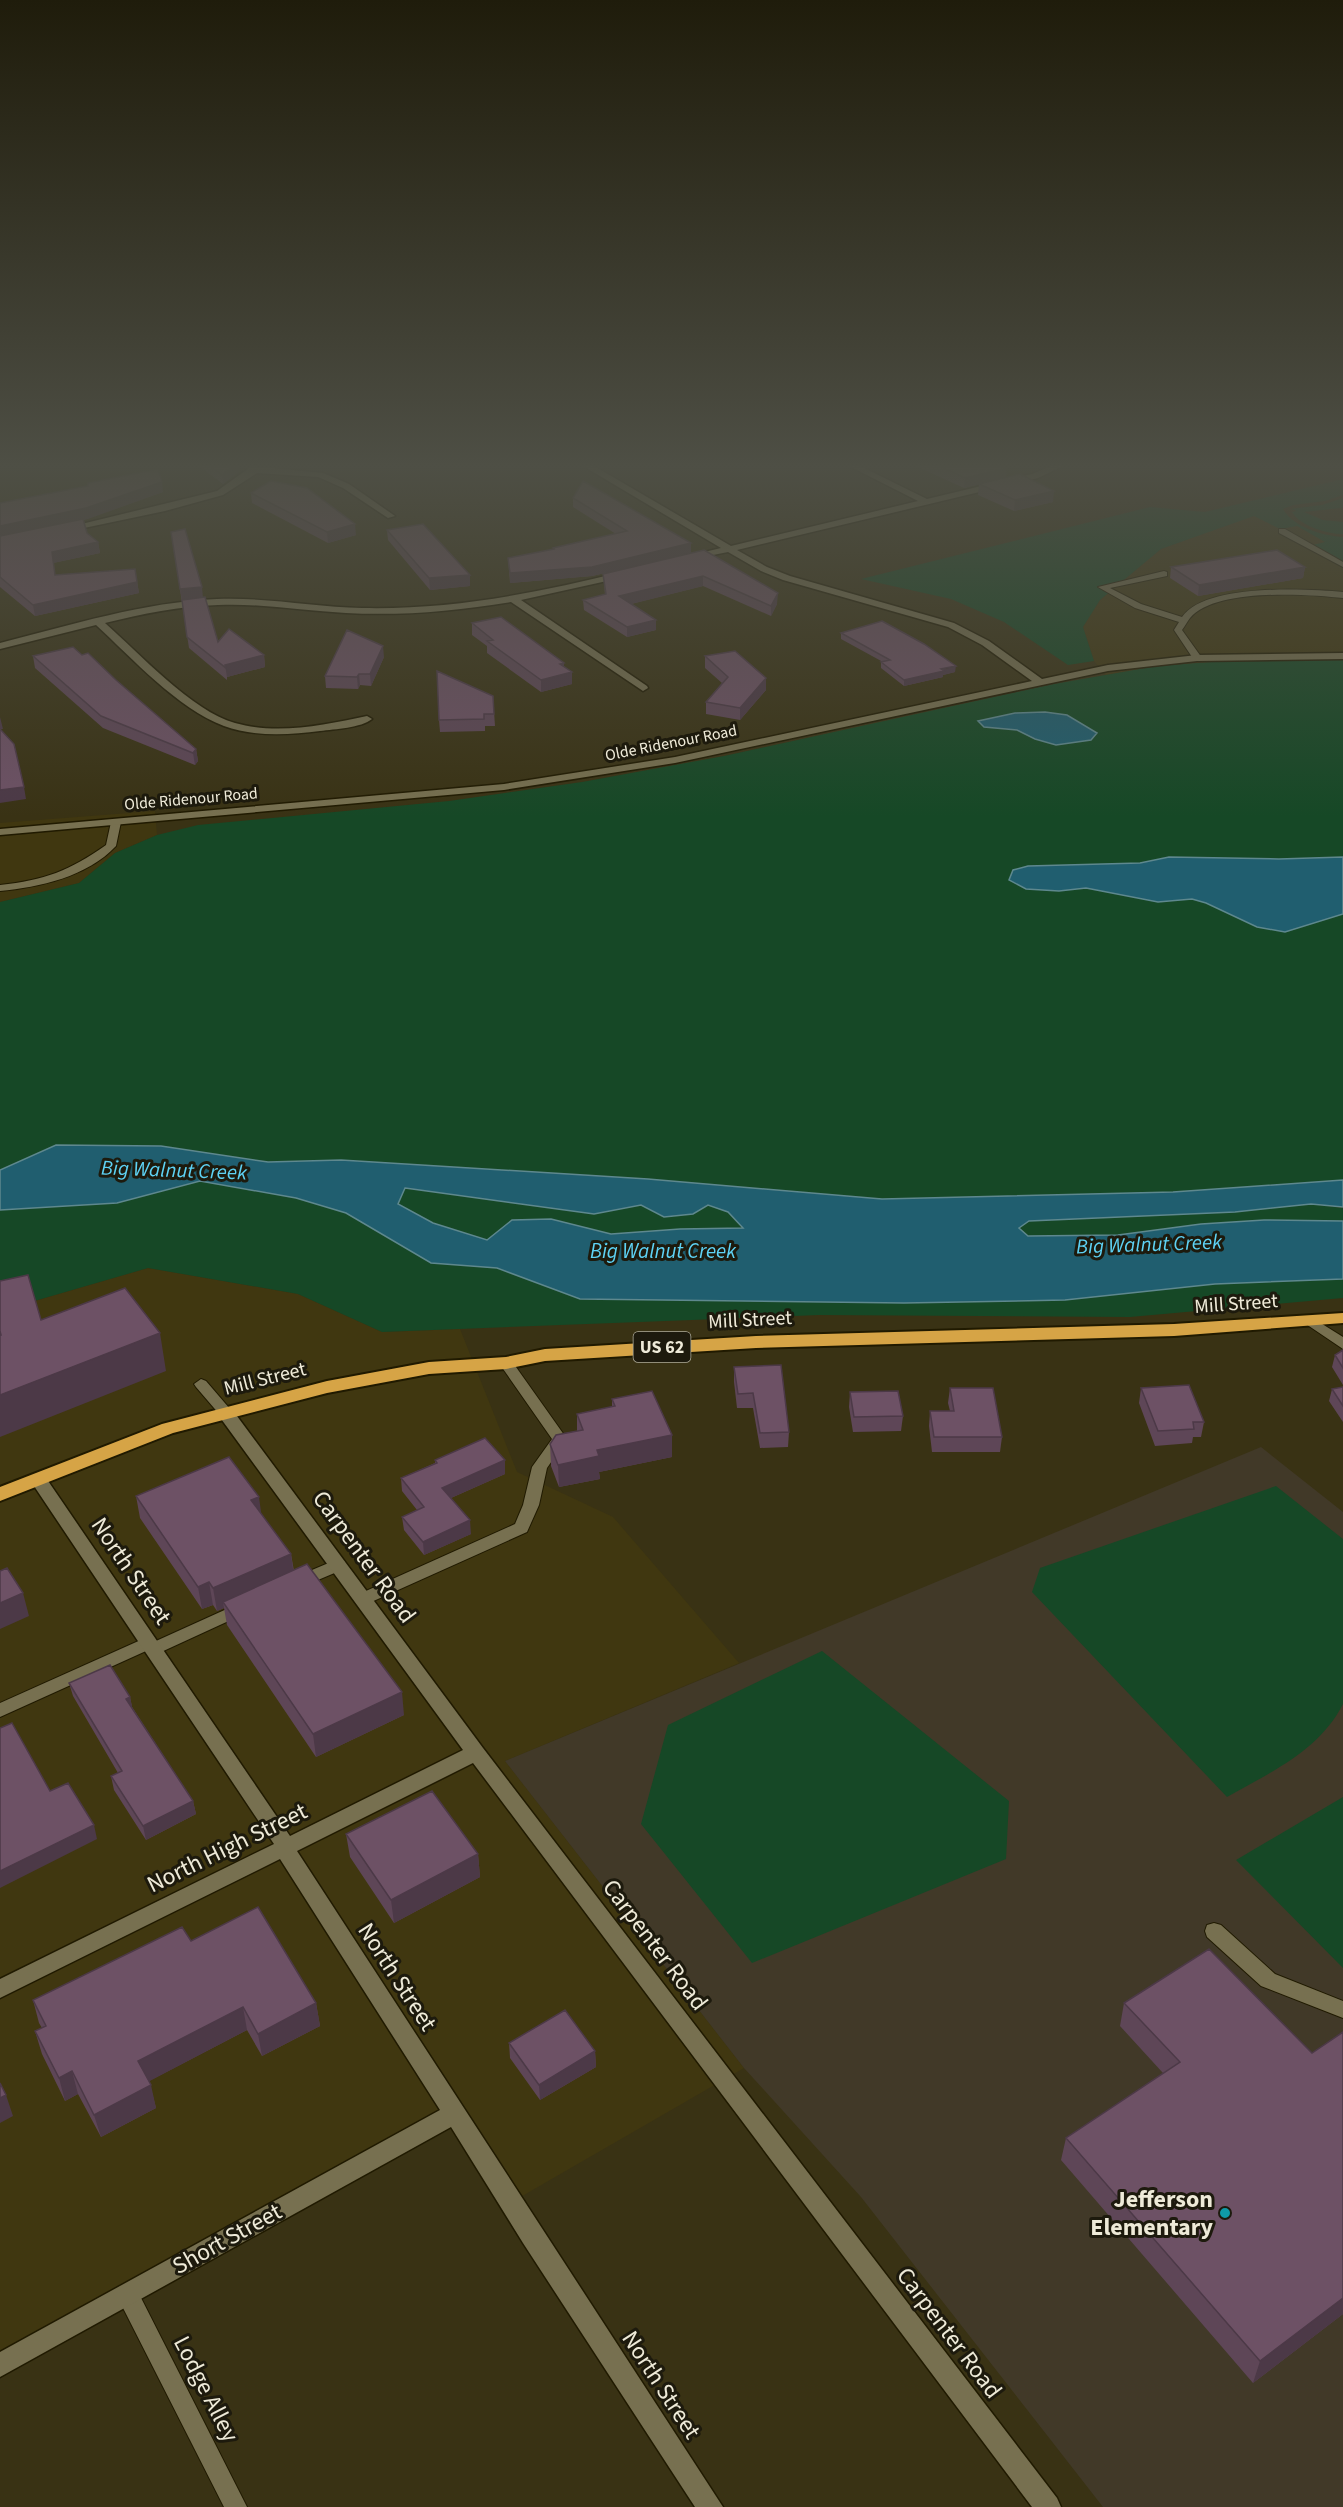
<svg xmlns="http://www.w3.org/2000/svg" width="1343" height="2507" font-family="'Source Sans 3',sans-serif">
	<rect width="100%" height="100%" fill="#393214"/>
	<path fill="#403710" d="M1268,510l75,40v109h-91l-95,7 -51,9 -12,-14 -11,-34 17,-27 61,-51z
		M155,811l2,24 -42,18 -36,30 -79,19v-79z
		M148,1268l150,26 84,38 78,-3 57,143 96,45 126,146 -234,98 239,307 -227,131 -55,-90 -462,262v-1060z"/>
	<path fill="#413928" d="M1261,1447l82,65v995h-240l-242,-310 -117,-129 -239,-307z"/>
	<path fill="#164826" d="M1343,479v16l-18,6 -32,4 -10,4c10,18 40,27 60,28v25l-30,-17 12,-3 -28,-16 -17,3 -26,-13 -93,33 -61,51 -17,27 11,34 -26,4 -64,-43 -53,-23 -90,-20 289,-72 55,5z
		M1343,498v9l-2,1 -37,4 19,8 20,2v12c-16,0 -43,-8 -51,-22l4,-1 -1,-1 -5,-1 32,-4z
		M1252,659h91v521l-170,12 -291,7 -234,-20 -307,-19 -73,2 -107,-16 -105,-1 -56,25v-268l79,-19 36,-30 42,-18 41,-10 251,-24 133,-19 142,-26 330,-72 103,-18z
		M200,1181l96,17 50,15 85,50 66,5 83,31 324,4 161,-3 150,-16 128,-5v19l-213,19 -311,-2 -437,17 -84,-38 -150,-26 -148,43v-101l117,-7z
		M405,1188l189,26 47,-9 23,12 29,-3 15,-9 20,7 15,17h-63l-69,5 -60,-15 -39,1 -25,21 -54,-18 -35,-19z
		M1311,1204l32,4v13l-79,-1 -63,4 -83,11 -90,1 -10,-8 11,-7 206,-9z
		M1276,1486l67,53v165c-24,47 -72,68 -116,93l-195,-205 8,-24z
		M822,1651l187,150 -3,58 -254,104 -111,-139 27,-99z
		M1343,1797v171l-107,-108z"/>
	<path fill="#205e6f" stroke="#5e888e" stroke-width="1.5" fill-rule="evenodd" d="M1045,712l22,3 30,18 -6,7 -35,5 -21,-6 -18,-9 -33,-3 -6,-6 37,-8z
		M1169,857l110,2 64,-2v57l-58,18 -28,-5 -51,-24 -14,-4 -34,3 -72,-14 -27,3 -33,-2 -17,-9 4,-10 15,-4 112,-3z
		M56,1145l105,1 107,16 73,-2 307,19 234,20 291,-7 170,-12v27l-32,-3 -76,8 -206,9 -10,7 9,8 90,-1 83,-11 63,-4 79,1v58l-128,5 -150,16 -161,3 -324,-4 -83,-31 -66,-5 -85,-50 -50,-15 -96,-17 -83,22 -117,7v-40zM405,1188l189,26 47,-9 23,12 29,-3 15,-9 20,7 15,16 -63,1 -69,5 -60,-15 -39,1 -25,20 -54,-17 -35,-19z"/>
	<g fill="none" stroke-linecap="round" stroke-linejoin="round">
		<defs>
			<path id="service" d="M1279,529h6l58,33v5l-64,-34z
				M1164,571l3,1v4l-57,12 31,16 41,13c24,-34 124,-28 161,-25v6c-36,-4 -128,-10 -153,20 -3,4 -5,8 -8,12l20,28 -5,3 -3,-1 -20,-30 5,-8 -44,-14 -37,-21z
				M116,819l5,3 -5,24c-29,31 -76,41 -116,45v-6c45,-5 69,-14 106,-40l5,-23z
				M1311,1317l32,20v12l-37,-25 -2,-3 2,-3z
				M506,1358l5,2 56,79 -20,29 -8,37 -12,27 -158,71 -6,2 -6,-2 -2,-4 2,-4 158,-71 8,-19 9,-38 20,-28 -53,-76z
				M201,1379l5,2 24,28 2,3 -2,3h-10l-24,-28 -2,-3z
				M338,1559l6,2 2,4 -2,4 -45,19 -6,-2 -2,-4 2,-4z
				M240,1603l6,2 2,4 -2,4 -87,40 -6,2 -7,-4 -146,66v-14l143,-64 6,-2 7,4z
				M1214,1923l7,2 54,49 68,27v17l-82,-32 -54,-49 -2,-6 2,-6z
				M128,2285l8,3 111,219h-23l-104,-205 -3,-7 3,-7z"/>
			<path id="minor" d="M252,466l71,7 26,11 46,32 -7,2 -45,-30 -25,-11 -61,-4 -34,22 -58,16 -100,21 -4,-3 156,-38z
				M583,466h11l137,80 187,-45 -69,-35h11l67,33 105,-25 19,-8h12l-25,12 -301,72 30,17 23,9 164,47 35,18 53,38 66,-14 89,-10 146,-2v6l-146,2 -89,10 -433,92 -171,27 -504,45v-6l504,-45 171,-27 357,-76 -50,-36 -34,-18 -165,-47 -22,-9 -33,-19 -40,8v-4l33,-8z
				M622,572l3,1v4l-104,23 126,86 1,2 -5,3 -132,-89c-55,9 -110,14 -165,11 -43,-2 -85,-10 -128,-8 -38,1 -76,9 -113,18 34,30 87,88 130,100 42,12 90,2 132,-7l5,3c-11,9 -37,10 -52,12 -31,4 -67,6 -96,-5 -47,-18 -91,-67 -128,-101l-96,24v-6c71,-18 144,-41 217,-44 49,-2 97,8 145,9 89,2 175,-15 260,-36z
				M225,1407l6,1 252,340 574,750 4,9h-29l-559,-744 -176,88 426,656h-28l-172,-264 -72,-116 -451,250v-25l440,-242 -160,-251 -280,139v-19l274,-135 -242,-361 -2,-4 2,-4h12l246,361 173,-86 -244,-334 -2,-4 2,-4z"/>
			<path id="trunk" d="M1343,1313v10l-169,13 -418,12 -211,13 -39,8 -77,5 -102,19 -154,40 -173,68v-14l162,-63 165,-43 102,-19 77,-5 39,-8 211,-13 418,-12z"/>
		</defs>
		<use href="#service" stroke="#201a00" stroke-width="2"/>
		<use href="#minor" stroke="#201a00" stroke-width="3"/>
		<use href="#trunk" stroke="#201a00" stroke-width="4"/>
		<use href="#service" fill="#777050" fill-rule="evenodd"/>
		<use href="#minor" fill="#777050" fill-rule="evenodd"/>
		<use href="#trunk" fill="#d6a446" fill-rule="evenodd"/>
	</g>
	<path fill="#5e4657" d="M199,466h39l1,5 -16,13z
		M916,466h88l2,12 47,24 -39,9 -36,-16 1,-11 -15,4z
		M163,492l-80,28 4,13 11,9 2,11 -47,10 2,12 80,-6 4,24 -104,23 -35,-29v-84z
		M251,493l105,42 -28,8 -76,-40z
		M573,498l118,45v10l-99,23 -82,7 -2,-25 45,-8v-2l63,-14 -43,-27z
		M387,530l83,45v11l-40,4 -42,-50z
		M171,532l32,66 15,44 46,13 1,12 -38,10v3l-38,-32z
		M704,550l73,54 -6,12 -68,-30 -72,18 25,16v10l-29,7 -43,-27 -1,-10 22,-5 -2,-21z
		M1171,567h134l-2,11 -105,18 -28,-18z
		M472,623l92,40v4l8,5v12l-31,8 -54,-39v-7l-15,-11z
		M841,633l114,39 -12,3v2l-39,9 -23,-18v-6h2l-42,-23z
		M82,655l34,25 80,69 2,12 -3,4 -92,-37 -68,-60 -2,-12z
		M705,656l61,22v12l-26,30 -34,-6v-12l16,-19 -17,-15z
		M384,657l-13,29 -11,-1 -2,4 -32,-1 -1,-12z
		M493,696l2,30h-10v5l-45,1 -1,-12z
		M1343,1350v35l-11,-18 3,-12z
		M734,1367l55,65 -1,15 -28,1 -7,-40h-16l-3,-26z
		M1343,1387v35l-14,-21 3,-12z
		M950,1388l52,49 -2,15h-68l-3,-26 1,-15h20l-2,-8z
		M1141,1388l63,34 -3,15h-8l-1,6 -37,3 -16,-43z
		M850,1392l53,24 -2,15 -48,1 -4,-25z
		M612,1399l60,58 -73,15 1,7 -41,8 -8,-21 -1,-22 27,-13v-17l35,-7z
		M435,1460l70,14 -54,24 20,36 -47,21 -20,-25 -2,-13 15,-7 -15,-19 -1,-13 34,-15z
		M136,1496l125,18 30,40 3,17 110,144 -88,42 -89,-132 -3,-17 -7,3 -4,-6 -11,4 -62,-91z
		M69,1683l61,14 2,10 61,94 3,13 -50,26 -32,-50 -3,-14 7,-3 -45,-77z
		M346,1834l132,20 2,23 -86,46 -44,-66z
		M191,1941l125,62 4,23 -58,30 -15,-26 -98,51 7,27 -55,29 -23,-43 -13,7 -23,-47 -7,-23 7,-3 -3,-5 -6,-23z
		M1209,1949l134,365 -90,69 -192,-223 5,-22 97,-65 -43,-47 4,-23z
		M509,2043l86,8 1,16 -56,33 -30,-42z"/>
	<path fill="#4c3947" d="M233,466h5l1,5 -16,13 -1,-9z
		M1007,468l-1,10 -42,10 1,-10z
		M162,482l1,10 -75,27 -88,18v-11z
		M1054,491l-1,11 -39,9 1,-11z
		M355,524l1,11 -28,8 -1,-11z
		M98,542l2,11 -47,10 -1,-11z
		M691,543v10l-99,23 -82,7v-10z
		M1305,567l-2,11 -105,18 1,-11z
		M470,575v11l-40,4 -1,-12z
		M703,576v10l-84,21v-11z
		M137,582l2,11 -104,23 -2,-11z
		M202,587l1,11 -21,2 -2,-11z
		M778,593l-1,11 -6,12v-10z
		M656,620v10l-29,7v-10z
		M383,646l1,11 -13,29 -1,-12z
		M264,655l1,12 -38,10 -2,-12z
		M564,663v11l8,-2v12l-31,8v-12l19,-16z
		M956,666l-1,6 -12,3v2l-39,9v-6z
		M359,674l1,11 -2,4 -1,-12z
		M766,678v12l-26,30v-12z
		M0,717l3,12h-3z
		M196,749l2,12 -3,4 -2,-12z
		M24,787l2,12 -26,4v-13z
		M160,1333l6,38 -166,66v-42z
		M672,1435v22l-73,15 1,7 -41,8 -1,-22 39,-15z
		M505,1460v14l-61,27 -2,-13z
		M259,1497l3,22 -11,-19z
		M470,1520l1,14 -47,21 -1,-13z
		M291,1554l3,22 -71,26 1,6 -7,3 -4,-23z
		M209,1582l4,23 -11,4 -4,-22z
		M23,1593l6,23 -29,13v-26z
		M402,1692l2,23 -88,42 -3,-23z
		M130,1697l3,14 -7,-12z
		M193,1801l3,13 -50,26 -3,-14z
		M94,1825l3,14 -97,49v-17z
		M478,1854l2,23 -86,46 -3,-23z
		M316,2003l4,23 -58,30 -4,-22z
		M243,2007l4,23 -103,54 -6,-23z
		M595,2051l1,16 -56,33 -1,-15z
		M72,2071l6,23 -13,7 -6,-23z
		M151,2085l5,23 -55,29 -7,-22z
		M6,2095l7,21 -13,7v-25z
		M1343,2298v16l-90,69 7,-22z"/>
	<path fill="#6d5165" stroke="#4c3947" stroke-width="1.5" d="M210,466h23l-11,9z
		M940,466h64l3,2 -42,10z
		M158,469l4,13 -76,26 -86,18v-23l88,-17v-3z
		M1020,474l34,17 -39,9 -36,-16z
		M271,481l36,7 48,36 -28,8 -76,-39z
		M583,481l108,62 -99,24 -82,6 -2,-15 46,-9 -1,-1 74,-17 -54,-33z
		M83,519l4,14 11,9 -46,10 3,23 80,-6 2,13 -104,23 -33,-28v-41z
		M423,524l47,51 -41,3 -42,-48z
		M185,529l17,58 -22,2 -9,-57z
		M704,550l74,43 -7,13 -68,-30 -84,20 37,24 -29,7 -44,-27 23,-6 -3,-20z
		M1277,550l28,17 -106,18 -28,-18z
		M205,597l13,45 11,-13 35,26 -39,10 1,3 -39,-31 -5,-37z
		M501,617l63,46 -4,1 12,8 -31,8 -54,-39 6,-1 -21,-17z
		M882,621l42,23 32,22 -15,3 3,2 -40,9 -23,-18 9,-2 -49,-27z
		M347,630l36,16 -13,28h-11l-2,3 -32,-1z
		M73,647l9,8 6,-2 28,27 80,69 -3,4 -92,-37 -68,-60z
		M735,651l31,27 -26,30 -34,-6 22,-25 -23,-21z
		M437,671l56,25 1,18h-10v5l-45,1z
		M0,729l14,15 10,43 -24,3z
		M28,1275l13,45 84,-32 35,45 -160,62v-60h1l-1,-4v-50z
		M1343,1350v18l-8,-13z
		M781,1365l8,67 -29,1 -7,-40 -15,1 -4,-27z
		M1189,1385l15,37h-11l1,7 -36,2 -17,-43z
		M1343,1387v19l-11,-17z
		M950,1388h43l9,49h-68l-4,-26h24z
		M652,1391l20,44 -75,15 2,6 -41,9 -8,-21 6,-9 27,-5 -6,-16 38,-8 -3,-7z
		M898,1391l5,25 -49,1 -4,-25z
		M485,1438l20,22 -63,28 28,32 -47,22 -21,-25 22,-10 -23,-29 36,-15 -2,-3z
		M229,1457l30,40 -8,3 40,54 -78,34 -4,-6 -11,5 -62,-91z
		M307,1564l95,128 -89,42 -90,-132z
		M7,1568l16,25 -23,10v-32z
		M110,1665l20,32 -4,2 67,102 -50,25 -32,-50 11,-5 -53,-88z
		M12,1723l38,68 18,-8 26,42 -94,46v-143z
		M432,1791l46,63 -87,46 -45,-66z
		M258,1907l58,96 -58,31 -15,-27 -105,54 13,24 -57,30 -22,-44 -13,7 -24,-47 11,-5 -13,-26 149,-73 9,14z
		M1209,1949l103,104 31,-21v266l-83,63 -194,-223 114,-76 -56,-59z
		M565,2010l30,41 -56,34 -30,-42z
		M0,2083l6,12 -6,3z"/>
	<linearGradient id="sky" x2="0" y2="1"><stop stop-color="#1f1c0b"/><stop offset="0.57" stop-color="#4e4f45"/><stop offset="1" stop-color="#4e4f45" stop-opacity="0"/></linearGradient>
	<rect width="1343" height="817" fill="url(#sky)"/>
	<circle fill="#0f9aa8" stroke="#1d1a0d" stroke-width="2" cx="1225" cy="2213" r="6"/>
	<g text-anchor="middle" dominant-baseline="central" stroke-width="6" stroke-linejoin="round" paint-order="stroke">
		<g font-size="16" fill="#eeead8" stroke="#1d1a0d">
			<text transform="translate(671 743) rotate(-11)">Olde Ridenour Road</text>
			<text transform="translate(191 799) rotate(-5)">Olde Ridenour Road</text>
		</g>
		<rect fill="#1d1a0d" stroke="#afac9b" stroke-width="1.5" x="633.5" y="1332" width="57" height="30" rx="4.5"/>
		<g font-size="18" font-weight="bold" fill="#eeead8">
			<text x="662" y="1347">US 62</text>
		</g>
		<g font-size="20" fill="#eeead8" stroke="#1d1a0d">
			<text transform="translate(1236 1304) rotate(-4)">Mill Street</text>
			<text transform="translate(750 1320) rotate(-3)">Mill Street</text>
			<text transform="translate(265 1379) rotate(-14)">Mill Street</text>
		</g>
		<g font-size="21" font-style="italic" fill="#5ed2f4" stroke="#1d1a0d">
			<text transform="translate(174 1170) rotate(2)">Big Walnut Creek</text>
			<text transform="translate(1149 1244) rotate(-2)">Big Walnut Creek</text>
			<text x="663" y="1251">Big Walnut Creek</text>
		</g>
		<g font-size="24" fill="#eeead8" stroke="#1d1a0d">
			<text transform="translate(364 1557) rotate(54)">Carpenter Road</text>
			<text transform="translate(131 1571) rotate(56)">North Street</text>
			<text transform="translate(227 1848) rotate(-26)">North High Street</text>
			<text transform="translate(655 1945) rotate(53)">Carpenter Road</text>
			<text transform="translate(397 1977) rotate(57)">North Street</text>
			<text transform="translate(227 2239) rotate(-29)">Short Street</text>
			<text transform="translate(949 2333) rotate(53)">Carpenter Road</text>
			<text transform="translate(661 2385) rotate(57)">North Street</text>
			<text transform="translate(206 2389) rotate(63)">Lodge Alley</text>
		</g>
		<g font-size="24" font-weight="bold" fill="#eeead8" stroke="#1d1a0d" text-anchor="end">
			<text x="1213" y="2199">Jefferson<tspan x="1213" dy="28">Elementary</tspan></text>
		</g>
	</g>
</svg>
